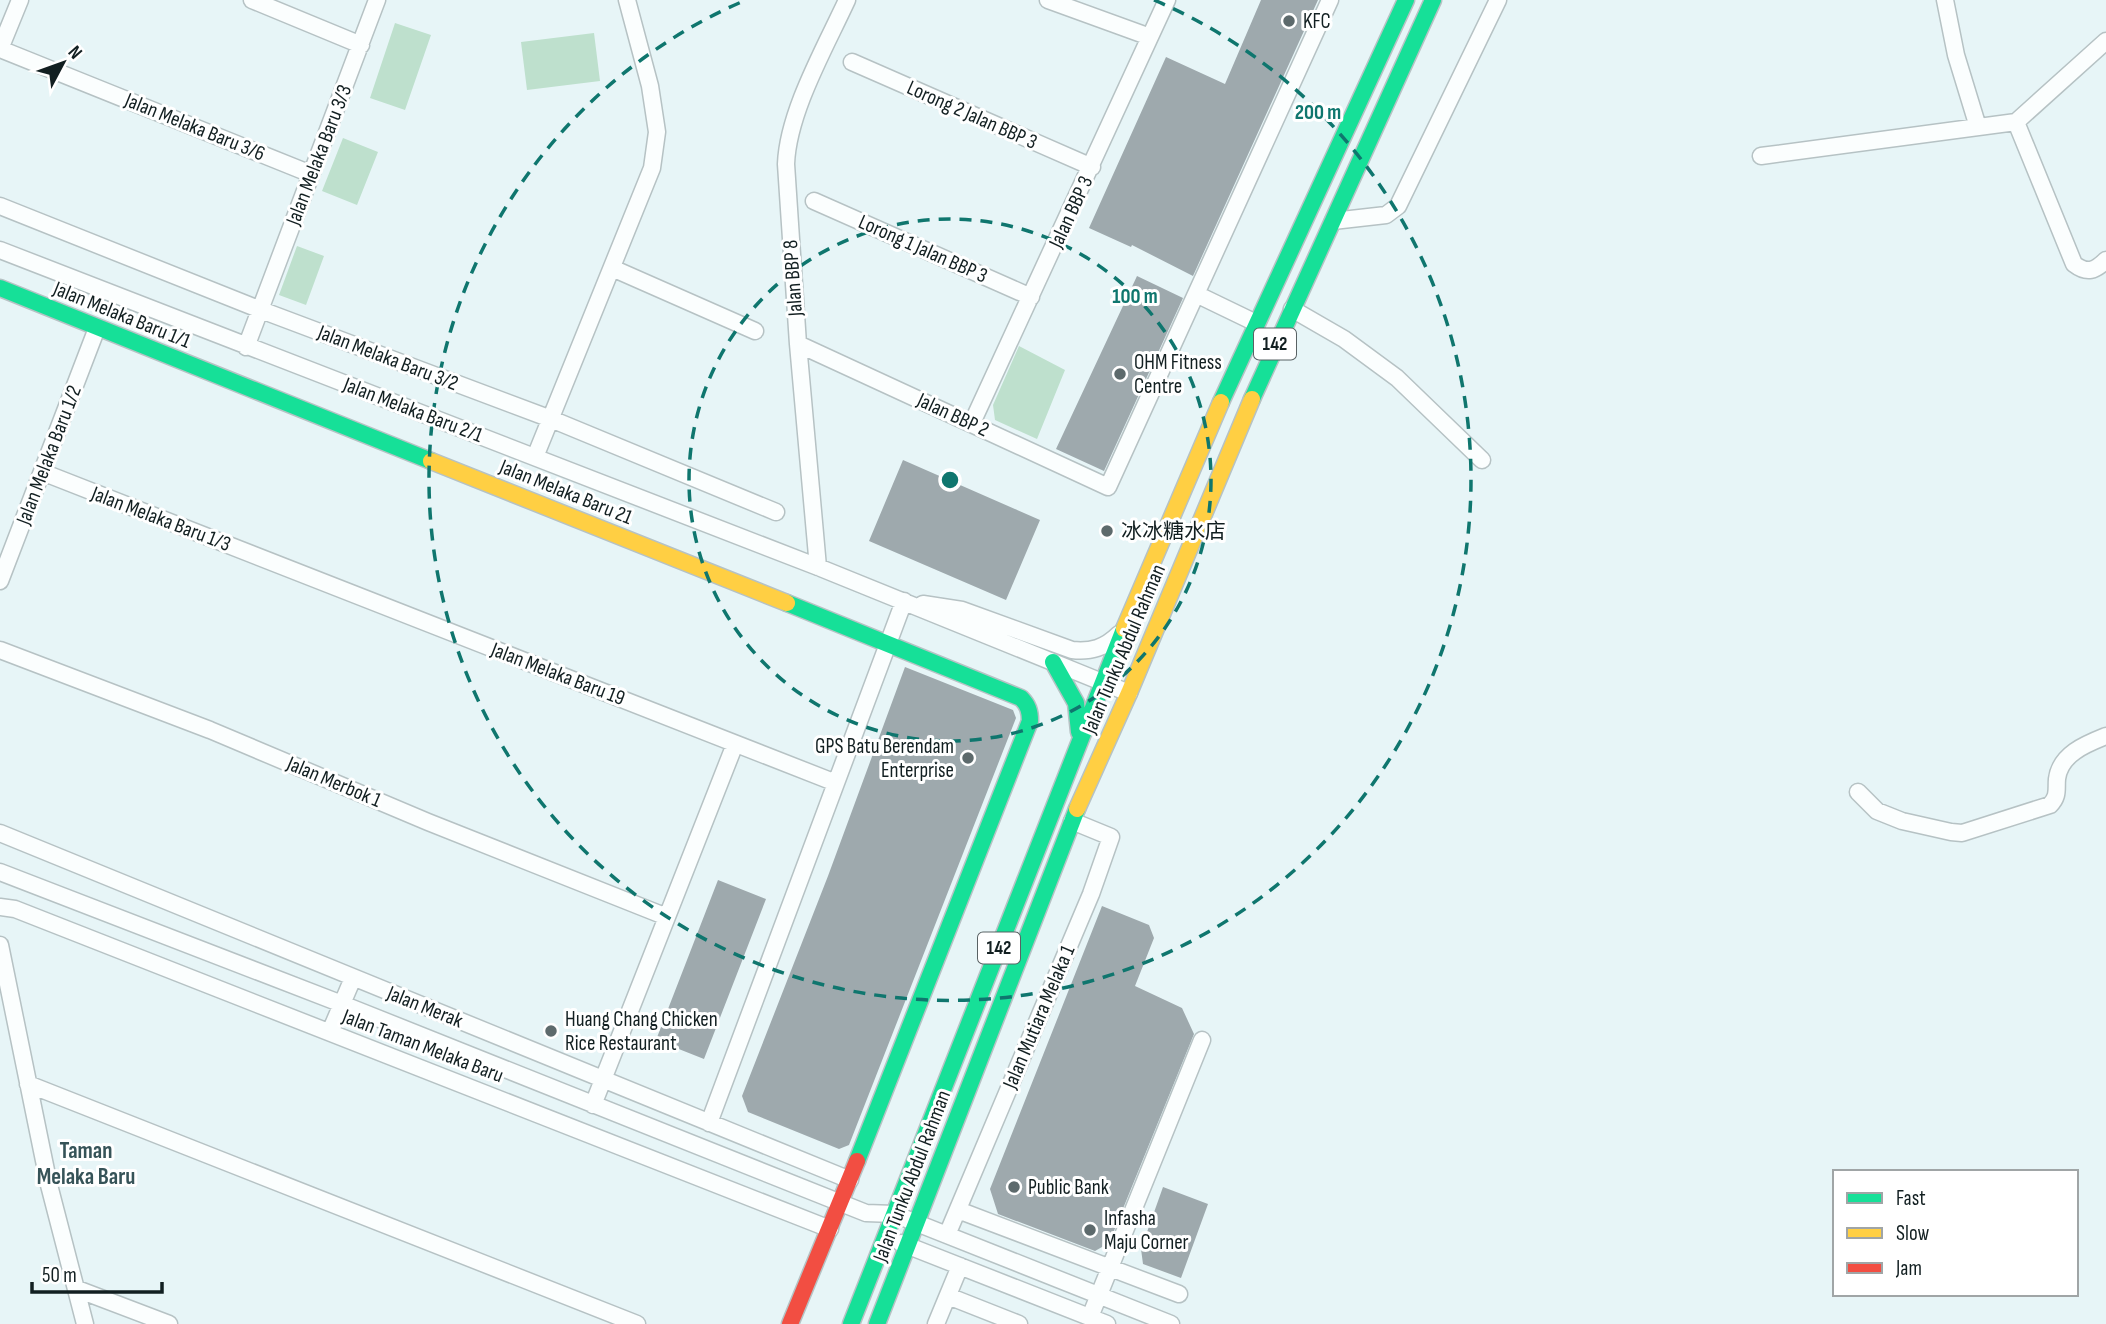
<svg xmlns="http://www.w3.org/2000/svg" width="2106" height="1324" font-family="'Sofia Sans Condensed','Noto Sans SC',sans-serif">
	<rect width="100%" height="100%" fill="#e7f5f7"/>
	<path fill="#bee0cd" d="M395,23l36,12 -26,75 -35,-12z
		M594,33l6,48 -73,9 -6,-48z
		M343,138l35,14 -21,53 -35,-14z
		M297,246l27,10 -18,49 -27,-10z
		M1019,346l46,24 -28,69 -42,-19 -2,-15z"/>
	<path fill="#9ea9ad" d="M1261,0h57l-125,276 -61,-31 -1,2 -42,-19 77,-171 59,27z
		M1137,276l46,22 -79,173 -48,-22z
		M903,460l137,60 -34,80 -137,-59z
		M905,667l108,43 3,8 -167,427 -10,4 -91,-37 -6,-16 86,-220z
		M718,880l48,19 -62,160 -48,-19z
		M1102,906l47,19 5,13 -19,48 47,22 12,26 -85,209 -14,8 -97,-37 -8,-25z
		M1163,1187l45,17 -27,74 -38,-14 -2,-15z"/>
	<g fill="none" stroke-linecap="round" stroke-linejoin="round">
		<defs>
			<path id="street" d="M20,0l-20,49 311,125
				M252,0l109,45
				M1048,0l102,37
				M1945,0l11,55 22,72
				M852,62l240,105
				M2016,122l58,142c13,10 21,7 32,-4
				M1761,156l255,-34 90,-81
				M814,201l217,96
				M0,206l261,104 290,109 225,93
				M1333,221l53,-6 12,-9 100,-206
				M0,250l818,317 311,126
				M612,268l143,63
				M1196,294l60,29
				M1292,309l52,30 53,39 85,82
				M798,344l310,143 222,-487
				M246,347l131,-347
				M972,423l195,-423
				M535,457l117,-289 5,-36 -7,-46 -23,-86
				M42,472l794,311
				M818,567l-20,-223 -12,-180c2,-52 39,-116 61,-164
				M0,581l97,-253
				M923,604l39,6 110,40c19,2 33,-2 47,-16
				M0,650l210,80 218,92 239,95
				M1858,792l19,19 25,10 49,11 11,1 88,-28c9,-9 6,-16 7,-26 3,-25 29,-35 49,-43
				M0,833l850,347
				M0,872l342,132 524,209 28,1 277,110
				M0,907l15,2 815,320
				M0,945l49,240 36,139
				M330,1032l23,-54
				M28,1084l609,240
				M593,1105l142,-361
				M709,1123l195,-522
				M958,1210l221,84
				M947,1235l144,-341 20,-57 -39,-16
				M901,1243l206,81
				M77,1289l92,35
				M948,1296l71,28
				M1090,1317l112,-277
				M936,1324l24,-58"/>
			<path id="fast" d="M0,288l431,173
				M1252,399l181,-399
				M1221,402l185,-402
				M787,603l234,95c7,7 9,13 9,23l-173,440
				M1053,662l23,41 3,29
				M851,1324l273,-695
				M877,1324l200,-515"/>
			<path id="slow" d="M431,461l356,142
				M1124,629l97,-227
				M1077,809l52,-116 123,-294"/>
			<path id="jam" d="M790,1324l67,-163"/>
		</defs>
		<use href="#street" stroke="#b6c2c4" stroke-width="19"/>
		<use href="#fast" stroke="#b6c2c4" stroke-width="19"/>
		<use href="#slow" stroke="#b6c2c4" stroke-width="19"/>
		<use href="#jam" stroke="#b6c2c4" stroke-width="19"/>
		<use href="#street" stroke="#fbfefe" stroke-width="16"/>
		<use href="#fast" stroke="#16e098" stroke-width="16"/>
		<use href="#slow" stroke="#ffcf43" stroke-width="16"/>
		<use href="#jam" stroke="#f24e42" stroke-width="16"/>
	</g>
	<g fill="none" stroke="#0f766e" stroke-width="3.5" stroke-dasharray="12 9">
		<circle cx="950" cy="480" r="261"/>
		<path d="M1154 0A521 521 0 1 1 746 0"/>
	</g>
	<g fill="#5d6a6c" stroke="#fff" stroke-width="2.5">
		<circle cx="1289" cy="21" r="7"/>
		<circle cx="1120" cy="374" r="7"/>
		<circle cx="1107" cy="531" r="7"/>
		<circle cx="968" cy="758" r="7"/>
		<circle cx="551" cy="1031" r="7"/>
		<circle cx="1014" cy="1187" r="7"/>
		<circle cx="1090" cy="1230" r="7"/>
	</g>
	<g text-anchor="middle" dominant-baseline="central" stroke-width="6" stroke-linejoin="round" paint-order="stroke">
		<g fill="#fff" stroke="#596264" stroke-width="2">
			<rect x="1254" y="328.5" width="42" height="31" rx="5"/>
			<rect x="978" y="932.5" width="42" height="31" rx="5"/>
		</g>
		<g font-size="19" font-weight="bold" fill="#121f21">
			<text x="1275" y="344">142</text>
			<text x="999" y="948">142</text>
		</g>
		<g font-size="21" fill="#121f21" stroke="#fff" text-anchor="start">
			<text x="1303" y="21">KFC</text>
			<text x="1134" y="362">OHM Fitness<tspan x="1134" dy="24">Centre</tspan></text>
			<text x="1121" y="531">冰冰糖水店</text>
			<text x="954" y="746" text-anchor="end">GPS Batu Berendam<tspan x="954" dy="24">Enterprise</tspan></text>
			<text x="565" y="1019">Huang Chang Chicken<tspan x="565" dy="24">Rice Restaurant</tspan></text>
			<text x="1028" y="1187">Public Bank</text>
			<text x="1104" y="1218">Infasha<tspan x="1104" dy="24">Maju Corner</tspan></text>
		</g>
		<g font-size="21" fill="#121f21" stroke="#fff">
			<text transform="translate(972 115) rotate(24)">Lorong 2 Jalan BBP 3</text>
			<text transform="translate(195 127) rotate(22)">Jalan Melaka Baru 3/6</text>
			<text transform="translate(319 155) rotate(-69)">Jalan Melaka Baru 3/3</text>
			<text transform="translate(1071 212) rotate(-65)">Jalan BBP 3</text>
			<text transform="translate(923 249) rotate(24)">Lorong 1 Jalan BBP 3</text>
			<text transform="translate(793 278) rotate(-94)">Jalan BBP 8</text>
			<text transform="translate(122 315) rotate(22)">Jalan Melaka Baru 1/1</text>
			<text transform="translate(388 358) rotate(21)">Jalan Melaka Baru 3/2</text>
			<text transform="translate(413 410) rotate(21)">Jalan Melaka Baru 2/1</text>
			<text transform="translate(953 415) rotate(25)">Jalan BBP 2</text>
			<text transform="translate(49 455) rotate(-69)">Jalan Melaka Baru 1/2</text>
			<text transform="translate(566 492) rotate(22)">Jalan Melaka Baru 21</text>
			<text transform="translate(161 519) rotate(21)">Jalan Melaka Baru 1/3</text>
			<text transform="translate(1124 649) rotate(-67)">Jalan Tunku Abdul Rahman</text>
			<text transform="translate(558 674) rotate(21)">Jalan Melaka Baru 19</text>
			<text transform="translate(334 782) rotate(23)">Jalan Merbok 1</text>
			<text transform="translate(425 1007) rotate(22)">Jalan Merak</text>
			<text transform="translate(1039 1017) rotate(-67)">Jalan Mutiara Melaka 1</text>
			<text transform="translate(423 1046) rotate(21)">Jalan Taman Melaka Baru</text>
			<text transform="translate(912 1176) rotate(-69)">Jalan Tunku Abdul Rahman</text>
		</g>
		<g font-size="23" font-weight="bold" fill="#365358" stroke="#fff">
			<text x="86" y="1151">Taman<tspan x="86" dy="26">Melaka Baru</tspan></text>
		</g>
	</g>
	<circle cx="950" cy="480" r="10" fill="#0f766e" stroke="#fff" stroke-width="3.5"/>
	<g font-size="21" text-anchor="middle" font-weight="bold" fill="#0f766e" stroke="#fff" stroke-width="6" stroke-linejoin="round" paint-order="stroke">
		<text x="1318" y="119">200 m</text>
		<text x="1135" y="303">100 m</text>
	</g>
	<rect x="1833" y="1170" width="245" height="126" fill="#ffffff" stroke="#a0a5a6" stroke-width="2"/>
	<rect x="1847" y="1193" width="35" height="10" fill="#16e098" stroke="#a0a5a6" stroke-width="2"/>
	<text x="1896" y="1205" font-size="21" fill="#121f21">Fast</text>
	<rect x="1847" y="1228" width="35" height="10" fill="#ffcf43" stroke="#a0a5a6" stroke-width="2"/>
	<text x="1896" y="1240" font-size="21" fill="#121f21">Slow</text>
	<rect x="1847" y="1263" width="35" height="10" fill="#f24e42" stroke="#a0a5a6" stroke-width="2"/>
	<text x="1896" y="1275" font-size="21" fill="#121f21">Jam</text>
	<g transform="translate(63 63) rotate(49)" stroke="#ffffff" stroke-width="5" paint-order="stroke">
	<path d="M0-5L12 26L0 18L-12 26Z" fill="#121f21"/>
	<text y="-10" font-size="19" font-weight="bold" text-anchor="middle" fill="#121f21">N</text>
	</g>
	<path d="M32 1282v10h130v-10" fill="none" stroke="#121f21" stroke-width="3.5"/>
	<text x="42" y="1282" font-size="21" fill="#121f21" stroke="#ffffff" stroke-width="5" paint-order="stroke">50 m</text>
</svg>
